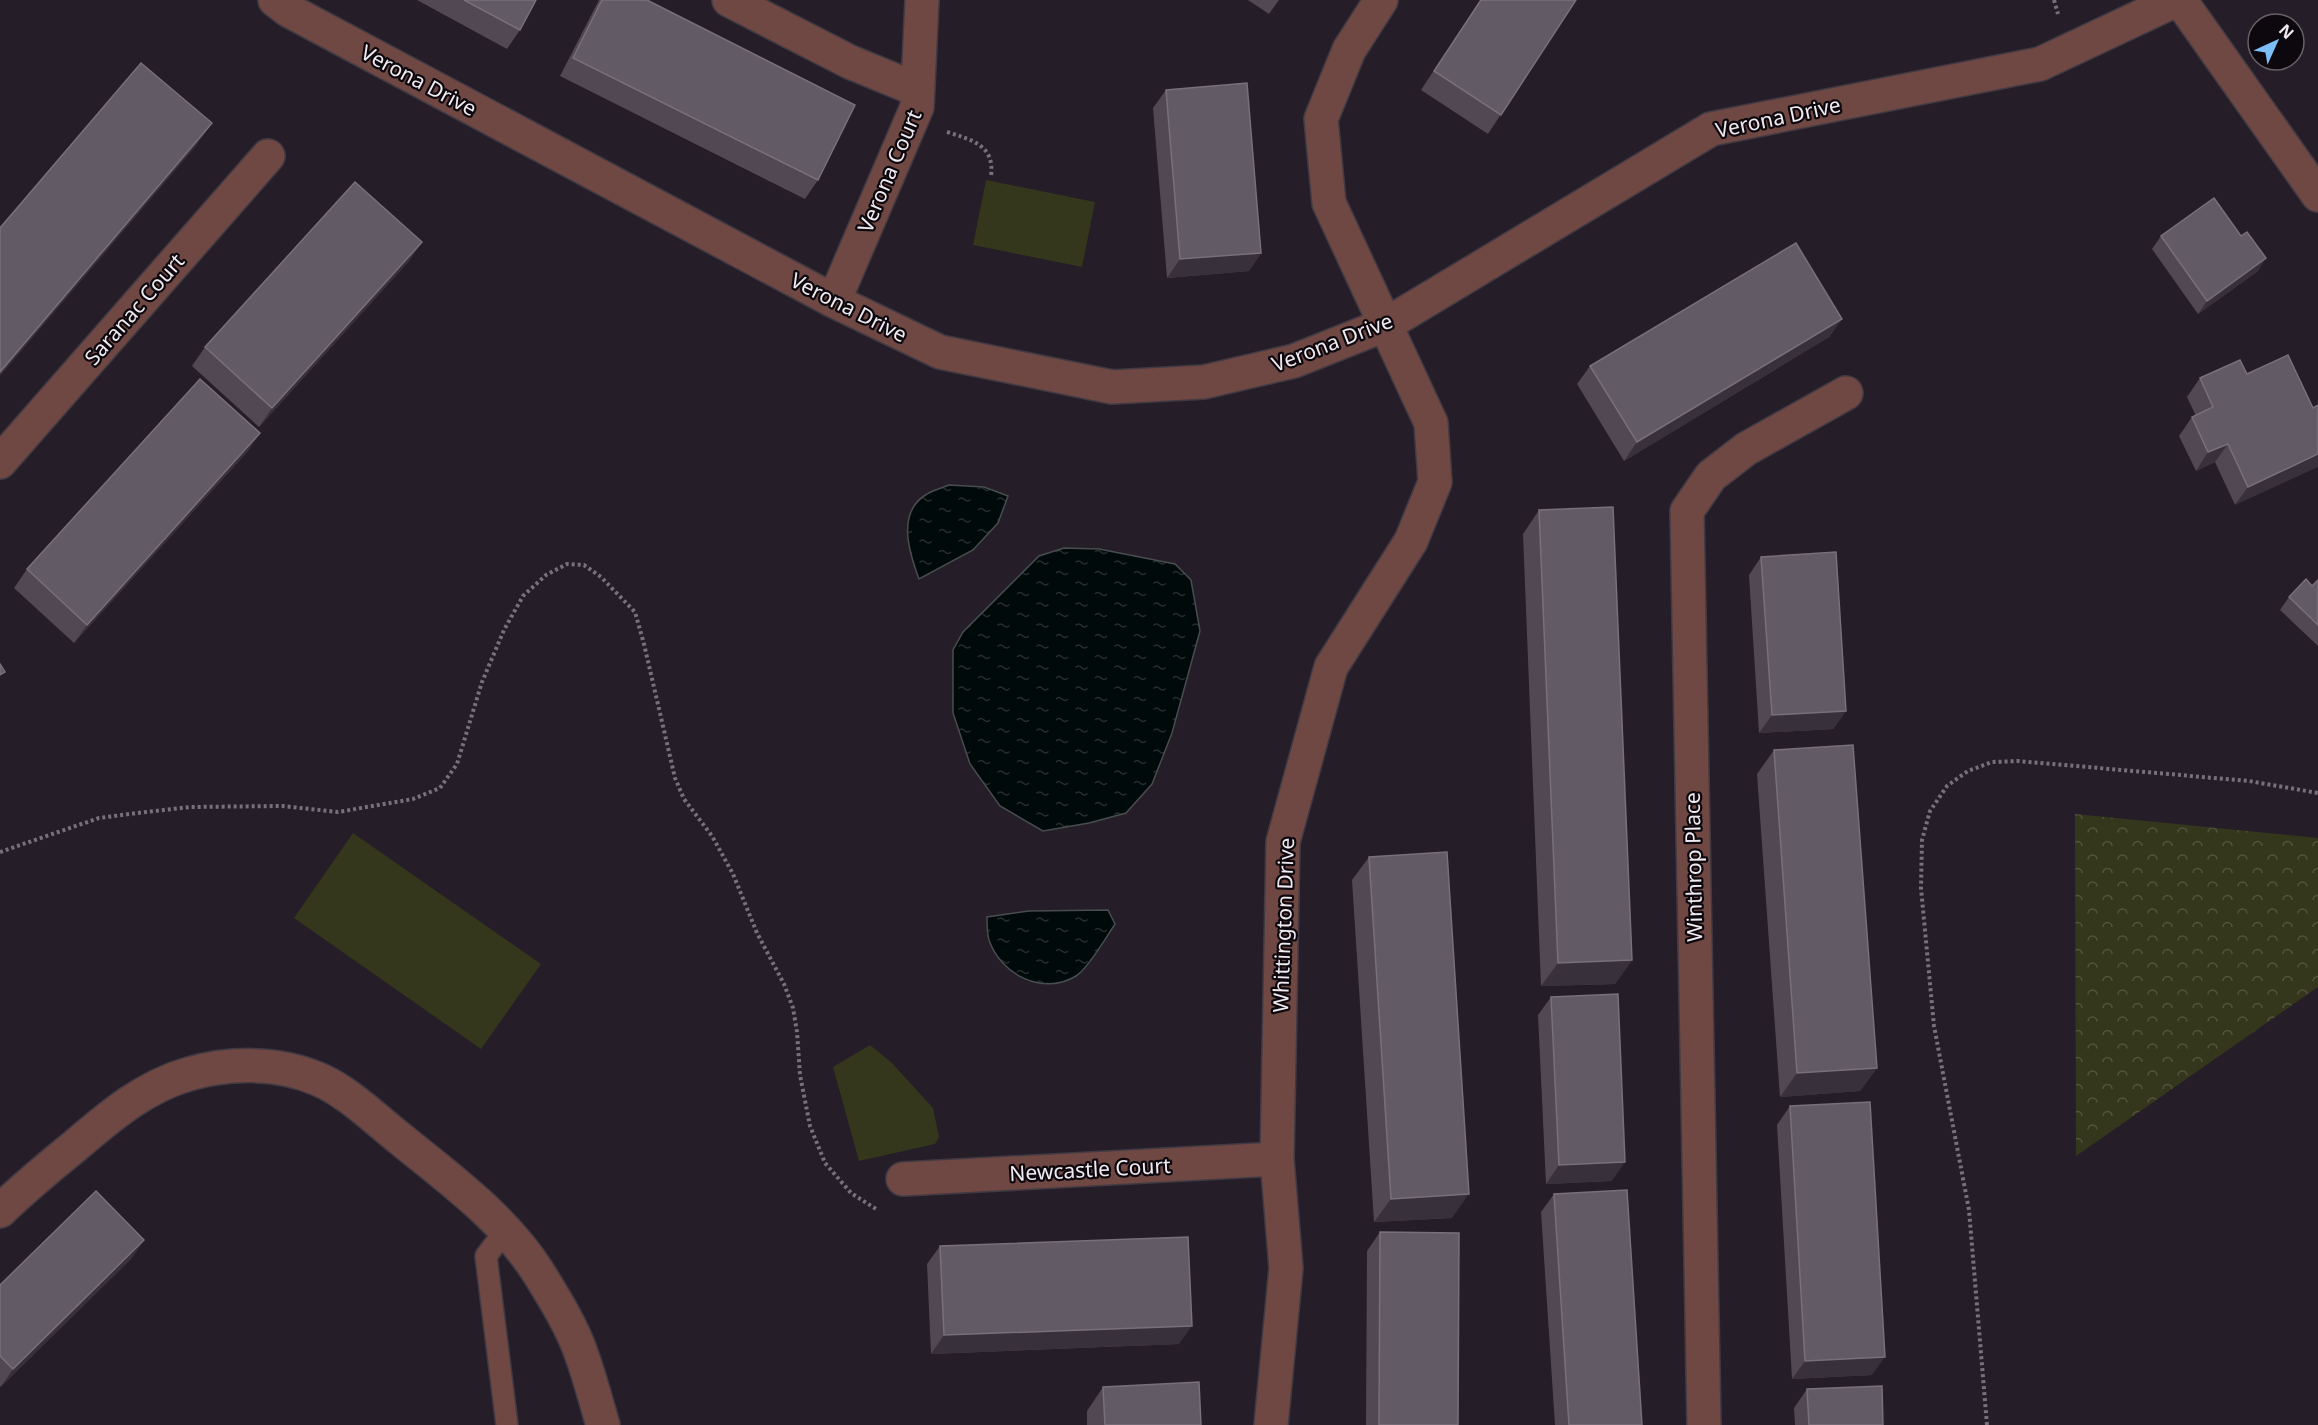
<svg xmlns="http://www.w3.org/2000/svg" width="2318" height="1425" font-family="'Noto Sans',sans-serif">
	<defs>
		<pattern id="forest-crowns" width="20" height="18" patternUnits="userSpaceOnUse" patternTransform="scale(1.5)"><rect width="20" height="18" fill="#34371c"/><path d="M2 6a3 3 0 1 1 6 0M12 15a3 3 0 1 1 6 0" fill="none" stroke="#52543d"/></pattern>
		<pattern id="water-ripples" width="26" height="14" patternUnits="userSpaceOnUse" patternTransform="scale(1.5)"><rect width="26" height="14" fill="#000a0a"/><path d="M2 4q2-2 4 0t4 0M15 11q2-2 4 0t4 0" fill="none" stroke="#262e2e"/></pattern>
	</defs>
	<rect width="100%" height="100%" fill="#251d27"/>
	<path fill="url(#forest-crowns)" d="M2075,814l243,24v149l-242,169z"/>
	<path fill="#34371c" d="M986,180l109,22 -13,65 -109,-22z
		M353,833l188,131 -60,85 -187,-131z
		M870,1045l22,18 41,45 6,29 -4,7 -76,17 -26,-94z"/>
	<path fill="url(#water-ripples)" stroke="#484d4f" stroke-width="1.5" d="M949,485l35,2 24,9 -10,27 -25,27 -54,29c-10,-27 -23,-67 8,-85 6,-4 15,-6 22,-9z
		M1064,548l35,1 76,15 16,16 9,51 -28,102 -20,51 -26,29 -37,10 -46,8 -43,-25 -30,-42 -17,-51v-63l10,-18 76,-76z
		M1108,910l7,14c-8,12 -27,45 -39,52 -33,20 -75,-1 -87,-36 -2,-7 -2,-16 -2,-23l42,-6z"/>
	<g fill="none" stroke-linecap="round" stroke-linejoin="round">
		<defs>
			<path id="lane" d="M505,1231l-19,25 21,169"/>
			<path id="street" d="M275,0l13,10 546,291 106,51 172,35 92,-5 90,-21 93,-37 324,-195 329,-65 136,-64
				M729,0l121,62 68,28
				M2180,0l138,195
				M834,301l83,-194 5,-107
				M0,462l268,-306
				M903,1179l374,-20
				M0,1211c24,-23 49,-44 75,-65 34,-29 70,-60 114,-72 40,-12 90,-12 129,5 30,13 55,38 80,58 49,40 105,80 140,135 15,24 35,56 44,84 8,22 14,46 21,69
				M1271,1425l15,-157 -9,-109 6,-317 48,-175 80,-126 24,-59 -4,-59 -102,-220 -8,-84 28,-69 32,-50
				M1704,1425l-17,-914 24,-35 35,-27 100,-56"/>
		</defs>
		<use href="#lane" stroke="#413a43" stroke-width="24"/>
		<use href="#street" stroke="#413a43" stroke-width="36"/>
		<path stroke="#78717a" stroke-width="4" stroke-dasharray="3 3" stroke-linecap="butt" d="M2054,0l4,14
			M947,132c25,8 48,13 44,44
			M0,852l99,-34 38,-5 53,-6 92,-1 56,6 75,-13 27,-11 17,-24 25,-82 22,-52 19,-34 23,-21 21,-11 17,1 17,12 34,35 9,32 31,134 9,21 28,37 21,38 24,59 27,51 9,24 4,24 3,43 10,51 15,37 26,30 25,16
			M1987,1425l-18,-215 -35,-184 -13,-138 1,-48 8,-29 17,-25 21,-15 24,-9 26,-1 231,20 69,12"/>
		<use href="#lane" stroke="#6f4743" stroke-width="21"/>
		<use href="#street" stroke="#6f4743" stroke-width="33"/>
	</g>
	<path fill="#514853" d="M417,0h119l-16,30 -13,19z
		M599,0h48l171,180 -13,19 -245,-123z
		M1248,0h31l-10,14z
		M1480,0h96l-88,134 -67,-44z
		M1166,90l95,163 -12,18 -82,7 -14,-170z
		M2161,236l97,35 -60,43 -46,-65z
		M422,242l-13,19 -150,166 -67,-61 13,-19z
		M1842,319l-13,18 -205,124 -47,-77 13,-18z
		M2247,374l66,34 -78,97 -20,-43 -19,9 -17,-35 13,-19 4,-1 -9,-19 13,-19z
		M260,433l-13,19 -173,191 -60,-55 13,-19z
		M1539,510l93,450 -17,24 -74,2 -18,-452z
		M1761,557l85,154 -13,18 -74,4 -10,-158z
		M2318,580v66l-38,-36 9,-13 23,-11z
		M1774,750l103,318 -17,23 -80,6 -23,-323z
		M1369,857l83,361 -78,4 -22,-342z
		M1551,997l61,184 -66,3 -8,-169z
		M1790,1106l82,269 -80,4 -15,-254z
		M1554,1194l88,231h-87l-14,-213z
		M1380,1232l78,193h-92l1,-174z
		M144,1240l-13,19 -131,128v-102z
		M940,1246l239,98 -248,10 -4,-90z
		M1103,1387l98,38h-114v-14z
		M1807,1389l76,36h-88l-1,-17z"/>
	<path fill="#38303a" d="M212,123l-16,23 -196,230v-4z
		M422,242l-13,19 -150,166 13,-19z
		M1261,253l-12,18 -82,7 13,-19z
		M2266,258l-8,13 -60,43 9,-13z
		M1842,319l-13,18 -205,124 13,-19z
		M260,433l-13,19 -173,191 13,-18z
		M2228,444l-13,18 -19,9 12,-19z
		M2318,454v13l-83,38 13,-18z
		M1846,711l-13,18 -74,4 13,-18z
		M1632,960l-17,24 -74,2 17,-23z
		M1877,1068l-17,23 -80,6 17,-24z
		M1625,1162l-13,19 -66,3 13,-19z
		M1469,1194l-17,24 -78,4 17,-23z
		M144,1240l-13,19 -131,129 13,-19z
		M1192,1326l-13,18 -248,10 13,-19z
		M1885,1357l-13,18 -80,4 13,-18z"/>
	<path fill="#625a64" stroke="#78707a" stroke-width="1.5" d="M464,0h72l-16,30z
		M602,0h45l208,105 -37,75 -245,-122z
		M1481,0h95l-75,115 -67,-44z
		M141,63l71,60 -212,249v-144z
		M1247,83l14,170 -81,6 -14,-169z
		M355,182l67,60 -150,166 -67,-61z
		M2214,198l27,38 6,-4 19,26 -59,43 -46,-65z
		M1796,243l46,76 -205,123 -47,-76z
		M2288,355l25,53 5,-3v49l-70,33 -20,-43 -20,8 -16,-35 21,-10 -13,-29 40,-18 7,14z
		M200,379l60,54 -173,192 -60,-56z
		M1613,507l19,453 -74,3 -19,-453z
		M1836,552l10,159 -74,4 -11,-158z
		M2306,579l6,7 6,-6v45l-29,-28z
		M0,664l5,8 -5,3z
		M1853,745l24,323 -80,5 -23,-323z
		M1447,852l22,342 -78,5 -22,-342z
		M1618,994l7,168 -66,3 -8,-168z
		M1870,1102l15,255 -80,4 -15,-255z
		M1627,1190l15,235h-73l-15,-231z
		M96,1191l48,49 -131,129 -13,-13v-71z
		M1380,1232l79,1 -1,192h-79z
		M1188,1237l4,89 -248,9 -4,-89z
		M1199,1382l2,43h-96l-2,-38z
		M1882,1386l1,39h-74l-2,-36z"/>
	<g text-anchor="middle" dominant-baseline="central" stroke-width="4.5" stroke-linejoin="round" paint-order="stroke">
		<g font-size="21" fill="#f0eaf1" stroke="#0c080d">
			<text transform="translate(419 80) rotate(28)">Verona Drive</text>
			<text transform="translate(1778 117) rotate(-12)">Verona Drive</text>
			<text transform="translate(889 171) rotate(-67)">Verona Court</text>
			<text transform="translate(849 307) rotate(27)">Verona Drive</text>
			<text transform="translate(134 309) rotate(-49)">Saranac Court</text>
			<text transform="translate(1332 342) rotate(-21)">Verona Drive</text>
			<text transform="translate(1693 867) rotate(-91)">Winthrop Place</text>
			<text transform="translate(1283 925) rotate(-88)">Whittington Drive</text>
			<text transform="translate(1090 1169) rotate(-3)">Newcastle Court</text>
		</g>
	</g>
	<g transform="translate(2276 42) rotate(45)"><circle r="28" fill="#0c080d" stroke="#676268" stroke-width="1.5"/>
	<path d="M0-4.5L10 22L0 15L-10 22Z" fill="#7bbef8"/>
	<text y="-9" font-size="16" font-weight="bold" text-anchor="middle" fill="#f0eaf1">N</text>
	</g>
</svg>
